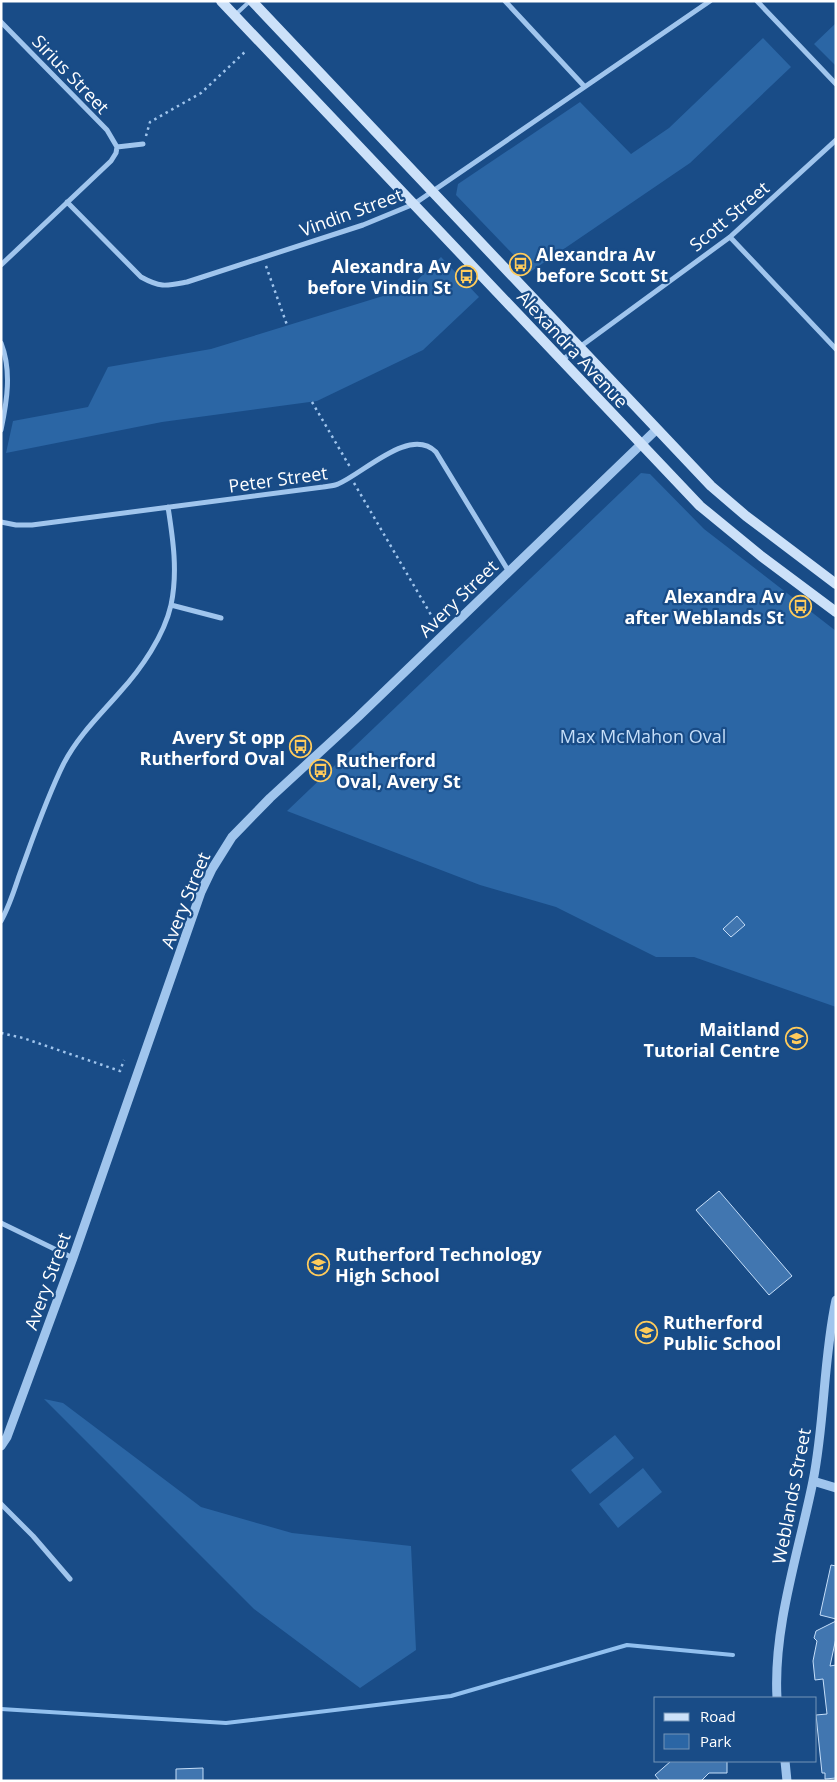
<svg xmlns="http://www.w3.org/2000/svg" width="837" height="1782" font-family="'Open Sans',sans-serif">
	<rect width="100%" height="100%" fill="#194c87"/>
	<path fill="#2b66a5" d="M836,23v43l-22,-22z
		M763,38l28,29 -101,96 -160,109 -74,-77 2,-11 122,-82 51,52 38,-26z
		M441,257l38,40 -56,53 -106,51 -155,21 -156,31 7,-32 75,-14 20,-40 103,-18 198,-61z
		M641,473l9,1 54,55 132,102v376l-142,-50h-38l-100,-50 -76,-22 -193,-74z
		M44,1399l19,4 138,104 91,26 119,13 5,104 -56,38 -106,-79z
		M615,1435l19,23 -44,36 -19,-24z
		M643,1468l19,24 -44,36 -19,-24z"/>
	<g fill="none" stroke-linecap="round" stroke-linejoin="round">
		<path stroke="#92c0ef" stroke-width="4" d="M1,1709l225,14 225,-27 176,-51 106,10"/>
	</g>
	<path fill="#4176b0" stroke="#c5def9" d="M737,916l8,9 -14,12 -8,-8z
		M719,1191l73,85 -23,19 -73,-85z
		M831,1565l5,1v53l-16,-4z
		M836,1621v17l-6,28 6,-1v113l-11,1v-6h-3l-6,-58 11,-1 -4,-35 -8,1 -2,-19 4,-20 -3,-3 2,-7z
		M671,1761h56v12h-18l-8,8h-41l-5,-6z
		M203,1768v13h-27v-12z"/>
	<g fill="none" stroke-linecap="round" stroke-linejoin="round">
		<path stroke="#a0c5ed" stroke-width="2.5" stroke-dasharray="2.5 4" stroke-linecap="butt" d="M146,136l4,-14 51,-29 46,-43
			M266,266l21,59
			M312,402l38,65
			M354,483l80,137 -6,5
			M1,1033l22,5 97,33 4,-11"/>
		<path stroke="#a0c5ed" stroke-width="4" d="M235,15l15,-14"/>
		<path stroke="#a0c5ed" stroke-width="5" d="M505,1l79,85
			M757,1l79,83
			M1,22l106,108 10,17
			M67,202l74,75c20,11 25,9 46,5l176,-57 51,-21 296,-203
			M730,237l106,112
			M1,265l110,-104 5,-8 1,-6 26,-3
			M1,343c11,28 6,58 0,87
			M562,360l168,-123 106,-97
			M1,522l15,3h16l291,-38c5,-1 11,-1 15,-3 26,-11 72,-58 98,-32l73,120
			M171,605l50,13
			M1,921c8,-14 13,-30 18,-45 14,-38 27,-77 45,-113 14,-27 36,-48 56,-71 21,-23 44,-56 51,-87 7,-33 2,-66 -3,-98
			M1,1223l72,35
			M1,1504l32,32 37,43"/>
		<path stroke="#a0c5ed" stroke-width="9" d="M1,1446l6,-9 66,-179 128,-366 11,-23 20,-32 38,-39 88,-81 299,-288
			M813,1481l23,7
			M777,1698c-4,-71 22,-147 36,-217 12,-60 10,-121 23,-181
			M785,1761l2,20"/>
		<path stroke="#cce1f9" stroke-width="10" d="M221,1l479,505 61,50 75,56
			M252,1l459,485 35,30 90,68"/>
	</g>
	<defs>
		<symbol id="bus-ring" viewBox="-11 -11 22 22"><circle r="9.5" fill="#194c87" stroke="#ffcb5b" stroke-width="1.5"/><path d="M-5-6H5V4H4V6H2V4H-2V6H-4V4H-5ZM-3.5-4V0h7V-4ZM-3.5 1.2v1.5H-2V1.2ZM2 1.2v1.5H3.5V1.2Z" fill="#ffcb5b"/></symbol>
		<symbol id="school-ring" viewBox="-11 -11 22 22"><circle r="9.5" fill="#194c87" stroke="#ffcb5b" stroke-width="1.5"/><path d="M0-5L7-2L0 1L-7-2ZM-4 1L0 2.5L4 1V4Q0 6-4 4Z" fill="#ffcb5b"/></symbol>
	</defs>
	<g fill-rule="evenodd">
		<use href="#bus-ring" x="508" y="252" width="25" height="25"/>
		<use href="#bus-ring" x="454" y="264" width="25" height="25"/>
		<use href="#bus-ring" x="788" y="594" width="25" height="25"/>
		<use href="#bus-ring" x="288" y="734" width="25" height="25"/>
		<use href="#bus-ring" x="308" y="758" width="25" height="25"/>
		<use href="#school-ring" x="784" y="1026" width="25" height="25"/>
		<use href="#school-ring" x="306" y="1252" width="25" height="25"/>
		<use href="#school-ring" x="634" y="1320" width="25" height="25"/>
	</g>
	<g text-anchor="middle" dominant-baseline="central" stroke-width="4.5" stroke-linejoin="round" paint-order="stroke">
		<g font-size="18" fill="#fff" stroke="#194c87">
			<text transform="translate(71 74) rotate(46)">Sirius Street</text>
			<text transform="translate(351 212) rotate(-20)">Vindin Street</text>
			<text transform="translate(729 216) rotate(-40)">Scott Street</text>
			<text transform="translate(573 349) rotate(47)">Alexandra Avenue</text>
			<text transform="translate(278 479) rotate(-8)">Peter Street</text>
			<text transform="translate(458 598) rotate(-44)">Avery Street</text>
			<text transform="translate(185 900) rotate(-68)">Avery Street</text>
			<text transform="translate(47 1281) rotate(-70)">Avery Street</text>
			<text transform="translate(791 1496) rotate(-79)">Weblands Street</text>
		</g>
		<g font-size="18" font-weight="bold" fill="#fff" stroke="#194c87" text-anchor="start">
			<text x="536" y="254">Alexandra Av<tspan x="536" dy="21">before Scott St</tspan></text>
			<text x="451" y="266" text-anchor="end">Alexandra Av<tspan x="451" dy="21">before Vindin St</tspan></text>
			<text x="784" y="596" text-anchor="end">Alexandra Av<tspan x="784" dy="21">after Weblands St</tspan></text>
			<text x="285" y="737" text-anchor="end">Avery St opp<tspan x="285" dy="21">Rutherford Oval</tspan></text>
			<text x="336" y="760">Rutherford<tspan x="336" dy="21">Oval, Avery St</tspan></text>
			<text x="780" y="1029" text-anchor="end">Maitland<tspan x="780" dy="21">Tutorial Centre</tspan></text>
			<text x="335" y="1254">Rutherford Technology<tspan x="335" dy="21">High School</tspan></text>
			<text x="663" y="1322">Rutherford<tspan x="663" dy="21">Public School</tspan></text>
		</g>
		<g font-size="18" fill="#c5def9" stroke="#194c87">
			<text x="643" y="736">Max McMahon Oval</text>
		</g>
	</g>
	<rect width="837" height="1782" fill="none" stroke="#ffffff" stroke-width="5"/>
	<rect x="654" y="1697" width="162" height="65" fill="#194c87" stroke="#7594b7"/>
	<rect x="664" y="1713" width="25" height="8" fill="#cce1f9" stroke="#7594b7"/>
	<text x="700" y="1722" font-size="15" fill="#ffffff">Road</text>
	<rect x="664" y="1734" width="25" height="15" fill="#2b66a5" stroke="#7594b7"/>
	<text x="700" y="1747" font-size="15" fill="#ffffff">Park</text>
</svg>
